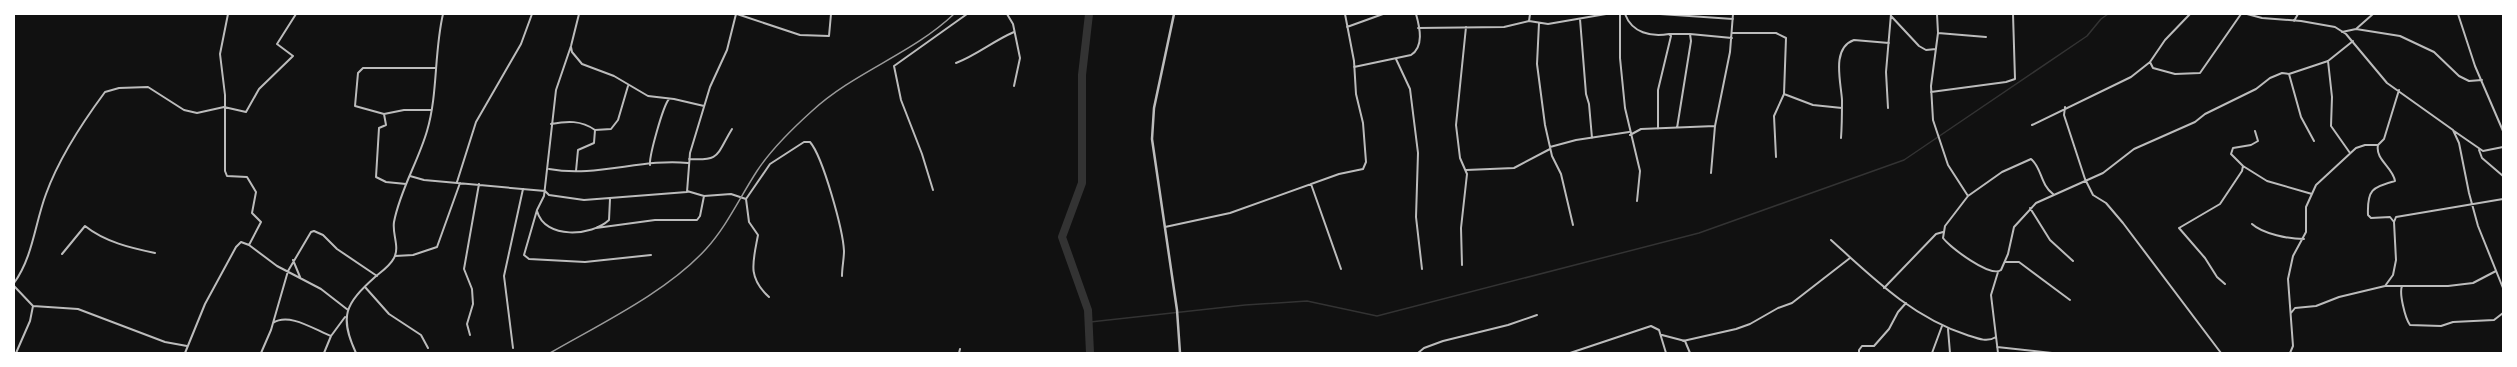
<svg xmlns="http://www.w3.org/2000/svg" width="2517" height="367" font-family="'Archivo Narrow',sans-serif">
	<rect width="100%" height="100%" fill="#111"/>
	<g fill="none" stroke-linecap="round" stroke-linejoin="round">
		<path stroke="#333" stroke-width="1.5" d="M1090,322l155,-17 62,-4 70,15 322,-83 205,-73 183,-124 14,-17 7,-5"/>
		<path stroke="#333" stroke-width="8" d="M1089,14l-7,61v108l-20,54 26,73 2,43"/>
		<path stroke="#bcbcbc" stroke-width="2" d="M228,14l-8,40 5,41v76l2,5 20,1 9,15 -4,21 9,9 -12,23 28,21 44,23 27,21
			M579,14l-8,32 -15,44 -12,106 -7,14 -13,45 5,4 56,3 66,-7
			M737,14l63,21 29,1 2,-22
			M1007,14l6,10 7,34 -6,28
			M1620,14v44l5,50 15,63 -3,30
			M1625,14c7,19 26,23 44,20l2,2 -13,54v39
			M1660,14l73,5
			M1937,14l1,19 -7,53 2,34 15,45 20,31 -23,30 -2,12c7,9 47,40 58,32l7,-16 6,-27 22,-24 67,-30 31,-24 61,-27 10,-8 51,-25 14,-11 12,-5 7,1 39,-13 25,-20
			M2247,14l15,4 39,3 34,6 11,7 41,49 66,47 6,13 10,50 9,33 25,62
			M2458,14l17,52 28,65
			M1891,16l28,30 7,4 10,-1
			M1580,19l6,75 3,10 3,34
			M1529,21l1,-7
			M2294,21l4,-7
			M1539,23l-2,41 8,61 7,31 9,18 12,51
			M1347,27l36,-13
			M1418,28l86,-1 25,-6 19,3 58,-10
			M2356,29l44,7 34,16 25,24 10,5 13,-1
			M2342,32l14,-3 17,-15
			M1733,33h43l10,5 -2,56 -10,22 2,41
			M1938,33l48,4
			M1669,34h21l42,4
			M571,47l1,5 10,12 32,12 34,20 26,3 30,7
			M1396,59l14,30 8,64 -2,64 6,52
			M2328,61l4,36 -1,29 19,27
			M2150,62l3,6 22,6 25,-1 41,-59
			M956,63c21,-8 37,-22 58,-31
			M1354,67l57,-12c13,-8 9,-27 5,-41
			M2289,74l12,43 13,24
			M1931,92l75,-10 9,-3 -2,-65
			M1784,94l29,11 29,3
			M2065,107l-1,8 21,64 8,16 13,8 17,20 98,130
			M1888,108l-2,-36 5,-58
			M384,114l20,-4h27
			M551,124c16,-3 30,-4 44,6
			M2032,125l99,-48 19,-15 15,-22 25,-26
			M1677,128l14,-87 -1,-7
			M2454,131l29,20 20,-4
			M1630,135l11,-6 74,-3
			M1841,138c1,-13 1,-26 1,-38 -1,-18 -11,-52 12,-60l35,3
			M2378,145c-3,15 15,22 17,36 -23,6 -28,9 -27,34l3,3 19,-1 4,5
			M1550,147l26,-7 53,-8
			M2479,150l3,8 21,18
			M689,159c32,2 27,-4 43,-30
			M650,165c-1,-9 13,-59 19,-66
			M2243,166l24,15 45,13
			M549,169c47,9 93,-11 139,-6
			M1466,170l48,-2 36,-19
			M576,171l2,-21 16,-7 1,-13 16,-1 7,-9 10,-34
			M1711,173l4,-47 15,-74 3,-38
			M410,176l14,4 121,11 4,4 35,5 103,-8 3,-39 20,-66 17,-37 9,-36
			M457,182l19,-60 45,-78 11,-30
			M406,184l-20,-2 -10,-5 3,-49 7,-3 -2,-11 -29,-8 3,-33 5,-5h72
			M1311,184l30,85
			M933,190l-11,-36 -21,-54 -7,-34 73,-52
			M687,191l17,5 27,-2 15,5 3,23 9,13c-5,27 -11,42 11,62
			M1968,196l34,-24 29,-13c11,9 9,25 22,35
			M746,199l24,-35 34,-22h6c13,15 33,88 34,109 0,8 -2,16 -2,25
			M2030,208l20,32 23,21
			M537,211c8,29 55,25 72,9l1,-21
			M2252,224c11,10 37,15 52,15
			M1165,227l65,-14 109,-39 24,-5 3,-7 -3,-39 -7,-29 -2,-33 -9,-47
			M596,228l59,-8h42l3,-4 4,-20
			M1831,240c42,38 81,77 136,95 9,3 20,8 29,2
			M62,254l23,-28c20,16 46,22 70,27
			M395,256l18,-1 24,-8 23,-64
			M293,260l7,17
			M2005,262h14l51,38
			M1462,265l-1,-37 6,-54 -7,-16 -4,-33 10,-98
			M14,283c19,-26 21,-60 32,-89 13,-36 36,-71 59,-102l14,-4 29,-1 36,23 13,3 27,-6 22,5 13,-23 34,-33 -16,-12 19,-30
			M2225,284l-8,-7 -12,-19 -26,-30 41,-24 22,-33 1,-5 -12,-12 2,-6 18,-3 7,-4 -3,-10
			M14,286l19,20 -3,15 -14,32
			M2386,286h62l25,-3 23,-12
			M2402,286c-3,7 3,32 8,39l31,1 12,-4 41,-2 9,-7
			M365,287l24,27 32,21 7,13
			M1884,288l52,-54 7,-2
			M33,306l45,3 87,33 22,4
			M2291,313l4,-5 21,-2 23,-9 46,-11 8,-11 3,-15 -2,-38 2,-5 107,-18
			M273,323c16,-11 42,7 58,13
			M1948,329l2,24
			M470,335l-3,-11 6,-20 -1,-15 -8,-20 15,-85
			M1662,335l23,6 5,12
			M1683,341l53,-12 14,-5 28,-16 14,-5 58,-45
			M1997,347l55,6
			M513,348l-9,-72 19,-87
			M185,353l20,-49 31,-57 5,-5 8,3
			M261,353l10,-23 17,-59 23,-39 3,-1 9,4 14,14 40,27
			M324,353l7,-17 14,-19
			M356,353c-17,-37 -11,-49 19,-76 6,-5 15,-11 19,-19 6,-11 -2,-24 0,-36 6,-32 24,-60 33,-91 11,-37 7,-79 16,-117
			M959,353l1,-4
			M1418,353l6,-5 19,-7 65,-16 29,-10
			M1570,353l81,-27 8,4 7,23
			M1859,353v-3l3,-4h12l15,-17 9,-17 8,-9
			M1932,353l10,-27
			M1998,353l-7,-58 7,-23
			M2290,353l3,-7 -5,-67 5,-23 13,-24v-25l10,-22 40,-37 9,-3h13l6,-6 15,-49"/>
		<path stroke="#bcbcbc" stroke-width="2.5" d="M1174,14l-20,94 -2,31 25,171 3,43"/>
		<path stroke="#9a9a9a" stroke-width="1.5" d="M550,353c50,-29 117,-61 156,-104 21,-23 34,-52 51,-78 15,-23 35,-42 55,-60 42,-39 100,-57 142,-97"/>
	</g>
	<rect width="2517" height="367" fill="none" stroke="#ffffff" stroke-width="30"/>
</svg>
